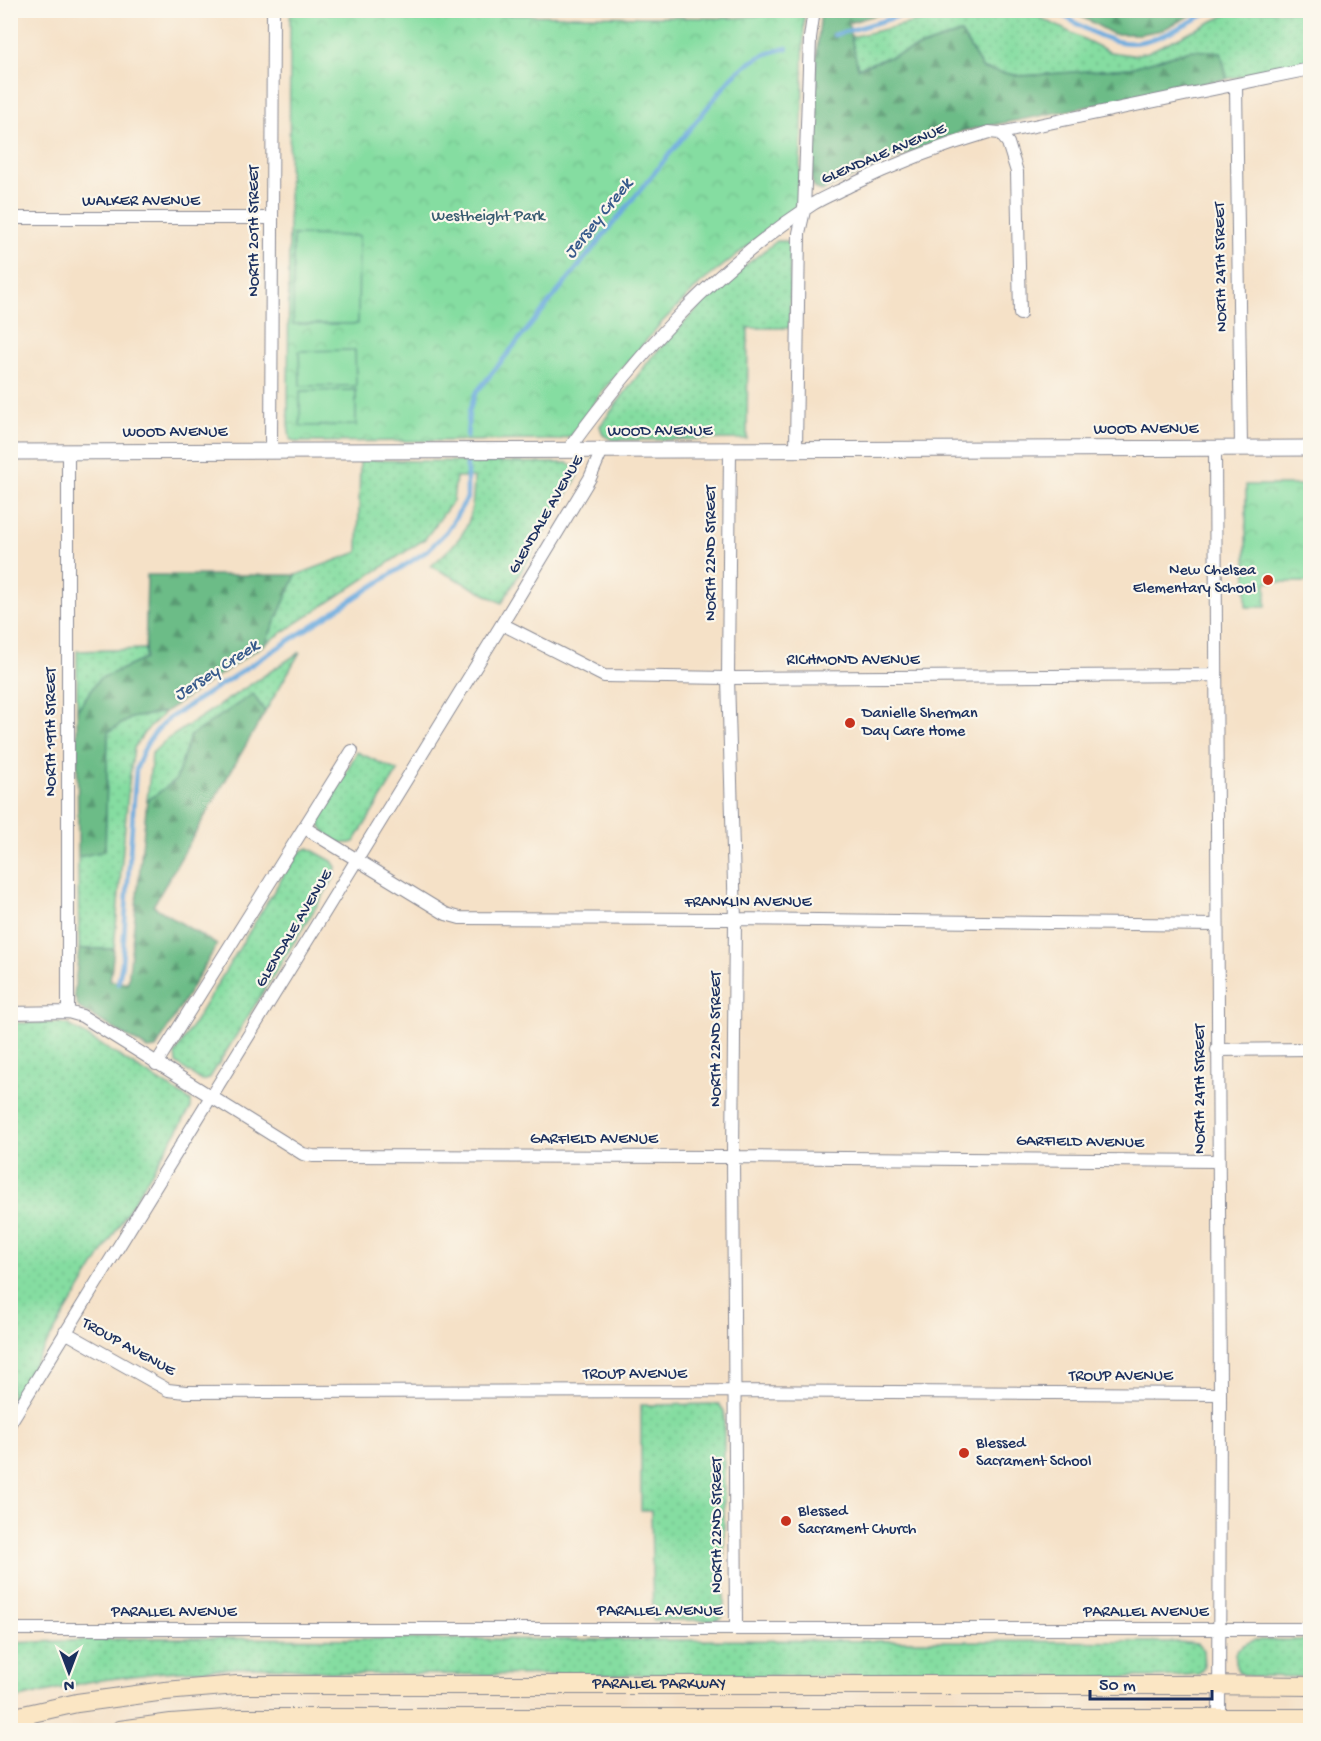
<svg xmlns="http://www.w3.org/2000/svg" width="1321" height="1741" font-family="'Gochi Hand',sans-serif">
	<defs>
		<pattern id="grass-dots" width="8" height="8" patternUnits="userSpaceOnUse" patternTransform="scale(1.5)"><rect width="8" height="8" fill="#85dda1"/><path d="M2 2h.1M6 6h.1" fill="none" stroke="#72be8d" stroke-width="1.8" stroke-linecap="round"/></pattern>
		<pattern id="forest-firs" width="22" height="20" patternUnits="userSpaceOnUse" patternTransform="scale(1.5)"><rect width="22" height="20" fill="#6cbc87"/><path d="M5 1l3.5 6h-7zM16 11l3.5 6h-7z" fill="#589972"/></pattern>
		<pattern id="park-crowns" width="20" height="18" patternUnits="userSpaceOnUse" patternTransform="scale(1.5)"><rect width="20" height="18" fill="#85dda1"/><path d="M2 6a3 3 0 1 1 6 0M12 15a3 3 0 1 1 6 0" fill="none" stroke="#72be8d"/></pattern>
	</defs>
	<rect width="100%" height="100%" fill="#fbf7ec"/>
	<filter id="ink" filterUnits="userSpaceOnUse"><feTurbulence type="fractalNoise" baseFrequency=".0167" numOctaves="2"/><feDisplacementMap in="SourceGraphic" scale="12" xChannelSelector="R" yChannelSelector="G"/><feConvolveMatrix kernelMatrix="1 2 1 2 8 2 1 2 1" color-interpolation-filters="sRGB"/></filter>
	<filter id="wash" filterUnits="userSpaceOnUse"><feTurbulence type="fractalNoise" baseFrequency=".008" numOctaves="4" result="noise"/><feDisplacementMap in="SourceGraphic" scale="24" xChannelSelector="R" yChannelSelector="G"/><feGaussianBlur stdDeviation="1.35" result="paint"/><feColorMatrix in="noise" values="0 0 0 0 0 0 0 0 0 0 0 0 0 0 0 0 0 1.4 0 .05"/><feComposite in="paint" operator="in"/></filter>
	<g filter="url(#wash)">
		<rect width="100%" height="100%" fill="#f5e1c7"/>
		<path fill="url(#grass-dots)" stroke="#508680" stroke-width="1.5" d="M962,11h65l83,41 22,3 16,-3 86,-41h76v52l-83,16 -6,-27 -34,-1 -57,17 -109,8 -38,-7 -22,-36 -104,35 -6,-31z
			M777,241h9l4,7v80h-42l-1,111 -135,1 -9,-5 -3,-9 51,-68 70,-74z
			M360,460l207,3 9,4 2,9 -76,127 -71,-37c36,-32 42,-40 43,-89h-18l-3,24 -28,38 -160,105 31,-69 62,-23z
			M145,649v10l-46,20 -22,31v-59z
			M300,652l-35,60 -12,-18 -62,42 -15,44 -29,21 5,-48 14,-13z
			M165,712l-21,21 -10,15 -5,34 -15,167h-35l-1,-92 27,-7 3,-118 23,-14z
			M357,752l41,19 -44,71c-15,5 -30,-6 -35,-21z
			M308,848l24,13 4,6 -2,11 -125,201 -7,2 -26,-18 -1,-9 116,-191 9,-11z
			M11,1023h48l10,2 122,76v7l-180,294z
			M719,1404l5,7v204l-7,5h-64l-2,-109h-10v-106z
			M151,1638l1028,4 18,2 6,6 1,17 -5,7 -40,3 -810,-3 -61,-6 -34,-1 -91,5 -76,10 -76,18 -1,-57z
			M1255,1640h55v37l-60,-1 -11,-3c-10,-21 -3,-26 16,-33z"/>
		<path fill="url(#forest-firs)" stroke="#447672" stroke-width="1.5" d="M821,11h69l-42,12 10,45 103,-35 22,36 38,7 109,-8 61,-18 30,2 6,27 -264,52 -104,43 -37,17 -8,-3 -3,-11 6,-127z
			M1071,11h128l-37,19 -22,4h-27z
			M147,575h149l-31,69 -100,68 -34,6 -23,14 -3,119 -27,6 -1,-147 22,-31 46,-20z
			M253,694l12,18 -112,194 64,39 -61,103 -8,1 -69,-41 -5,-13 5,-46h35l-4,32 18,1 19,-181 29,-21 14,-44z"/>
		<path fill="url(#park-crowns)" stroke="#508680" stroke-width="1.5" d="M786,11h15l3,5 -2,116 -4,69 -3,8 -94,74 -39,39 -60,70 -31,44 -13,4 -263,2 -5,-3 -2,-15 2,-408 2,-4 439,6 35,-3z
			M1246,485h64v97h-44v25h-20z"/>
		<path fill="#85dda1" stroke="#508680" stroke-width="1.5" d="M293,235l66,1 -1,88h-65z
			M355,350l1,36h-56l-1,-35z
			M356,390v35l-56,1v-35z"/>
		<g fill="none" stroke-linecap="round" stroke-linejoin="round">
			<path stroke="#6cabdf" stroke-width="4.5" d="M1055,10c73,48 84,39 158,0
				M834,35l86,-25
				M467,437l2,-25 6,-18 257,-317c17,-16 32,-24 55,-29
				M118,984l4,-20 14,-194c8,-24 14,-34 32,-51l259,-168 21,-21 19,-32v-35"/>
		</g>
	</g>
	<g filter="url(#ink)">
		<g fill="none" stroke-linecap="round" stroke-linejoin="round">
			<defs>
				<path id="minor" d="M1236,85l5,363
					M1000,133l8,10 9,29 3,142
					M10,218h261
					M1215,448l5,946 -1,336
					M796,449l3,-216 5,-22 6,-173 4,-28
					M568,450c70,-96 144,-180 245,-246 11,-7 24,-12 36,-18 45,-22 92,-40 140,-54l11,1 310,-64
					M730,450l-2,228 7,241 -2,238 3,471
					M271,451l2,-441
					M502,624l102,52 124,2 488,-3
					M305,828l141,86 14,4 275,1 481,6
					M68,1012v-561
					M10,1013l58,-1 14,4 221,138 10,2 420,1 485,4
					M1217,1050l93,-1
					M156,1064l196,-313
					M65,1332l103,58 18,2 548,-1 486,3
					M10,1423l492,-799 88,-146 12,-28
					M10,1629h1300"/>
				<path id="tertiary" d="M10,452l1300,-4"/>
				<g id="secondary">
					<path id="s1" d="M10,1718l67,-15 88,-12 72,-6h949l124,1"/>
					<path d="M120,1730l51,-7 68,-5h1071"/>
				</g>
			</defs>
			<use href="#minor" stroke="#888892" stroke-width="14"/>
			<use href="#tertiary" stroke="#888892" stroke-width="17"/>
			<use href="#secondary" stroke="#888892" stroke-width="20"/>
			<use href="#minor" stroke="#fff" stroke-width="12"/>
			<use href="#tertiary" stroke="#fff" stroke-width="15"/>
			<use href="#secondary" stroke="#fbe6c4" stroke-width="18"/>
		</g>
	</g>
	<g fill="#c8321e" stroke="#fbf7ec" stroke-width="2">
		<circle cx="1268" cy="580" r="6"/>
		<circle cx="850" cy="723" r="6"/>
		<circle cx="964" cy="1453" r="6"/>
		<circle cx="786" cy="1521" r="6"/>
	</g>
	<g text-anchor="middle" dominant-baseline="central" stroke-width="4.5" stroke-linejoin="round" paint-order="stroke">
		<g font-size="16" fill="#1b2f5e" stroke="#fbf7ec">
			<text transform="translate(884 155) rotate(-23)">GLENDALE AVENUE</text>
			<text x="141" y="202">WALKER AVENUE</text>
			<text transform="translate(255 231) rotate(-90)">NORTH 20TH STREET</text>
			<text transform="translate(1222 267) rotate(-91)">NORTH 24TH STREET</text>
			<text x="1146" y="430">WOOD AVENUE</text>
			<text x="660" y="432">WOOD AVENUE</text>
			<text x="175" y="433">WOOD AVENUE</text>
			<text transform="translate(547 515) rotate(-60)">GLENDALE AVENUE</text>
			<text transform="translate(712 553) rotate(-90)">NORTH 22ND STREET</text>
			<text x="853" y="661">RICHMOND AVENUE</text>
			<text transform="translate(52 732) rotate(-90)">NORTH 19TH STREET</text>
			<text x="748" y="903">FRANKLIN AVENUE</text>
			<text transform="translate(295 929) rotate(-59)">GLENDALE AVENUE</text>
			<text transform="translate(717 1039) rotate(-90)">NORTH 22ND STREET</text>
			<text transform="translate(1201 1089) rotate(-90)">NORTH 24TH STREET</text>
			<text x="594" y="1140">GARFIELD AVENUE</text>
			<text transform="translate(1080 1143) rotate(1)">GARFIELD AVENUE</text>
			<text transform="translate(128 1348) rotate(29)">TROUP AVENUE</text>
			<text x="635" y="1375">TROUP AVENUE</text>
			<text x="1121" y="1377">TROUP AVENUE</text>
			<text transform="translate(718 1525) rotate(-90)">NORTH 22ND STREET</text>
			<text x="660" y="1612">PARALLEL AVENUE</text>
			<text x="174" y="1613">PARALLEL AVENUE</text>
			<text x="1146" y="1613">PARALLEL AVENUE</text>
			<text stroke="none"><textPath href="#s1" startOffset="652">PARALLEL PARKWAY</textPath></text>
		</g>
		<g font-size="16" fill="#365a6f" stroke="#fbf7ec">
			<text x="488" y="217">Westheight Park</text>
		</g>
		<g font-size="16" fill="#1b2f5e" stroke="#fbf7ec" text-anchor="start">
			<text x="1256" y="571" text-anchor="end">New Chelsea<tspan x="1256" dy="18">Elementary School</tspan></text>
			<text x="862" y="714">Danielle Sherman<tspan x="862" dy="18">Day Care Home</tspan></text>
			<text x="976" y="1444">Blessed<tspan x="976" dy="18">Sacrament School</tspan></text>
			<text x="798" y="1512">Blessed<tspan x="798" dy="18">Sacrament Church</tspan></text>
		</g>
		<g font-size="18" font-style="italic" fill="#375a8b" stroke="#fbf7ec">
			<text transform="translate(599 219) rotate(-51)">Jersey Creek</text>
			<text transform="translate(217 671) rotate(-33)">Jersey Creek</text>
		</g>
	</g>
	<rect width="1321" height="1741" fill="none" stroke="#fbf7ec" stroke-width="36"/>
	<g transform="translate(69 1672) rotate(180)" stroke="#fbf7ec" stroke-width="4.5" paint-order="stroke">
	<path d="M0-4.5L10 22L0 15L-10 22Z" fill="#1b2f5e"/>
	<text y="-9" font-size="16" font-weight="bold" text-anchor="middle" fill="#1b2f5e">N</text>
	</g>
	<path d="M1090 1690v9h122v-9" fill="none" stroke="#1b2f5e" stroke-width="3"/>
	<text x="1099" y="1690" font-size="18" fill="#1b2f5e" stroke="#fbf7ec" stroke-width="4.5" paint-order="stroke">50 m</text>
</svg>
